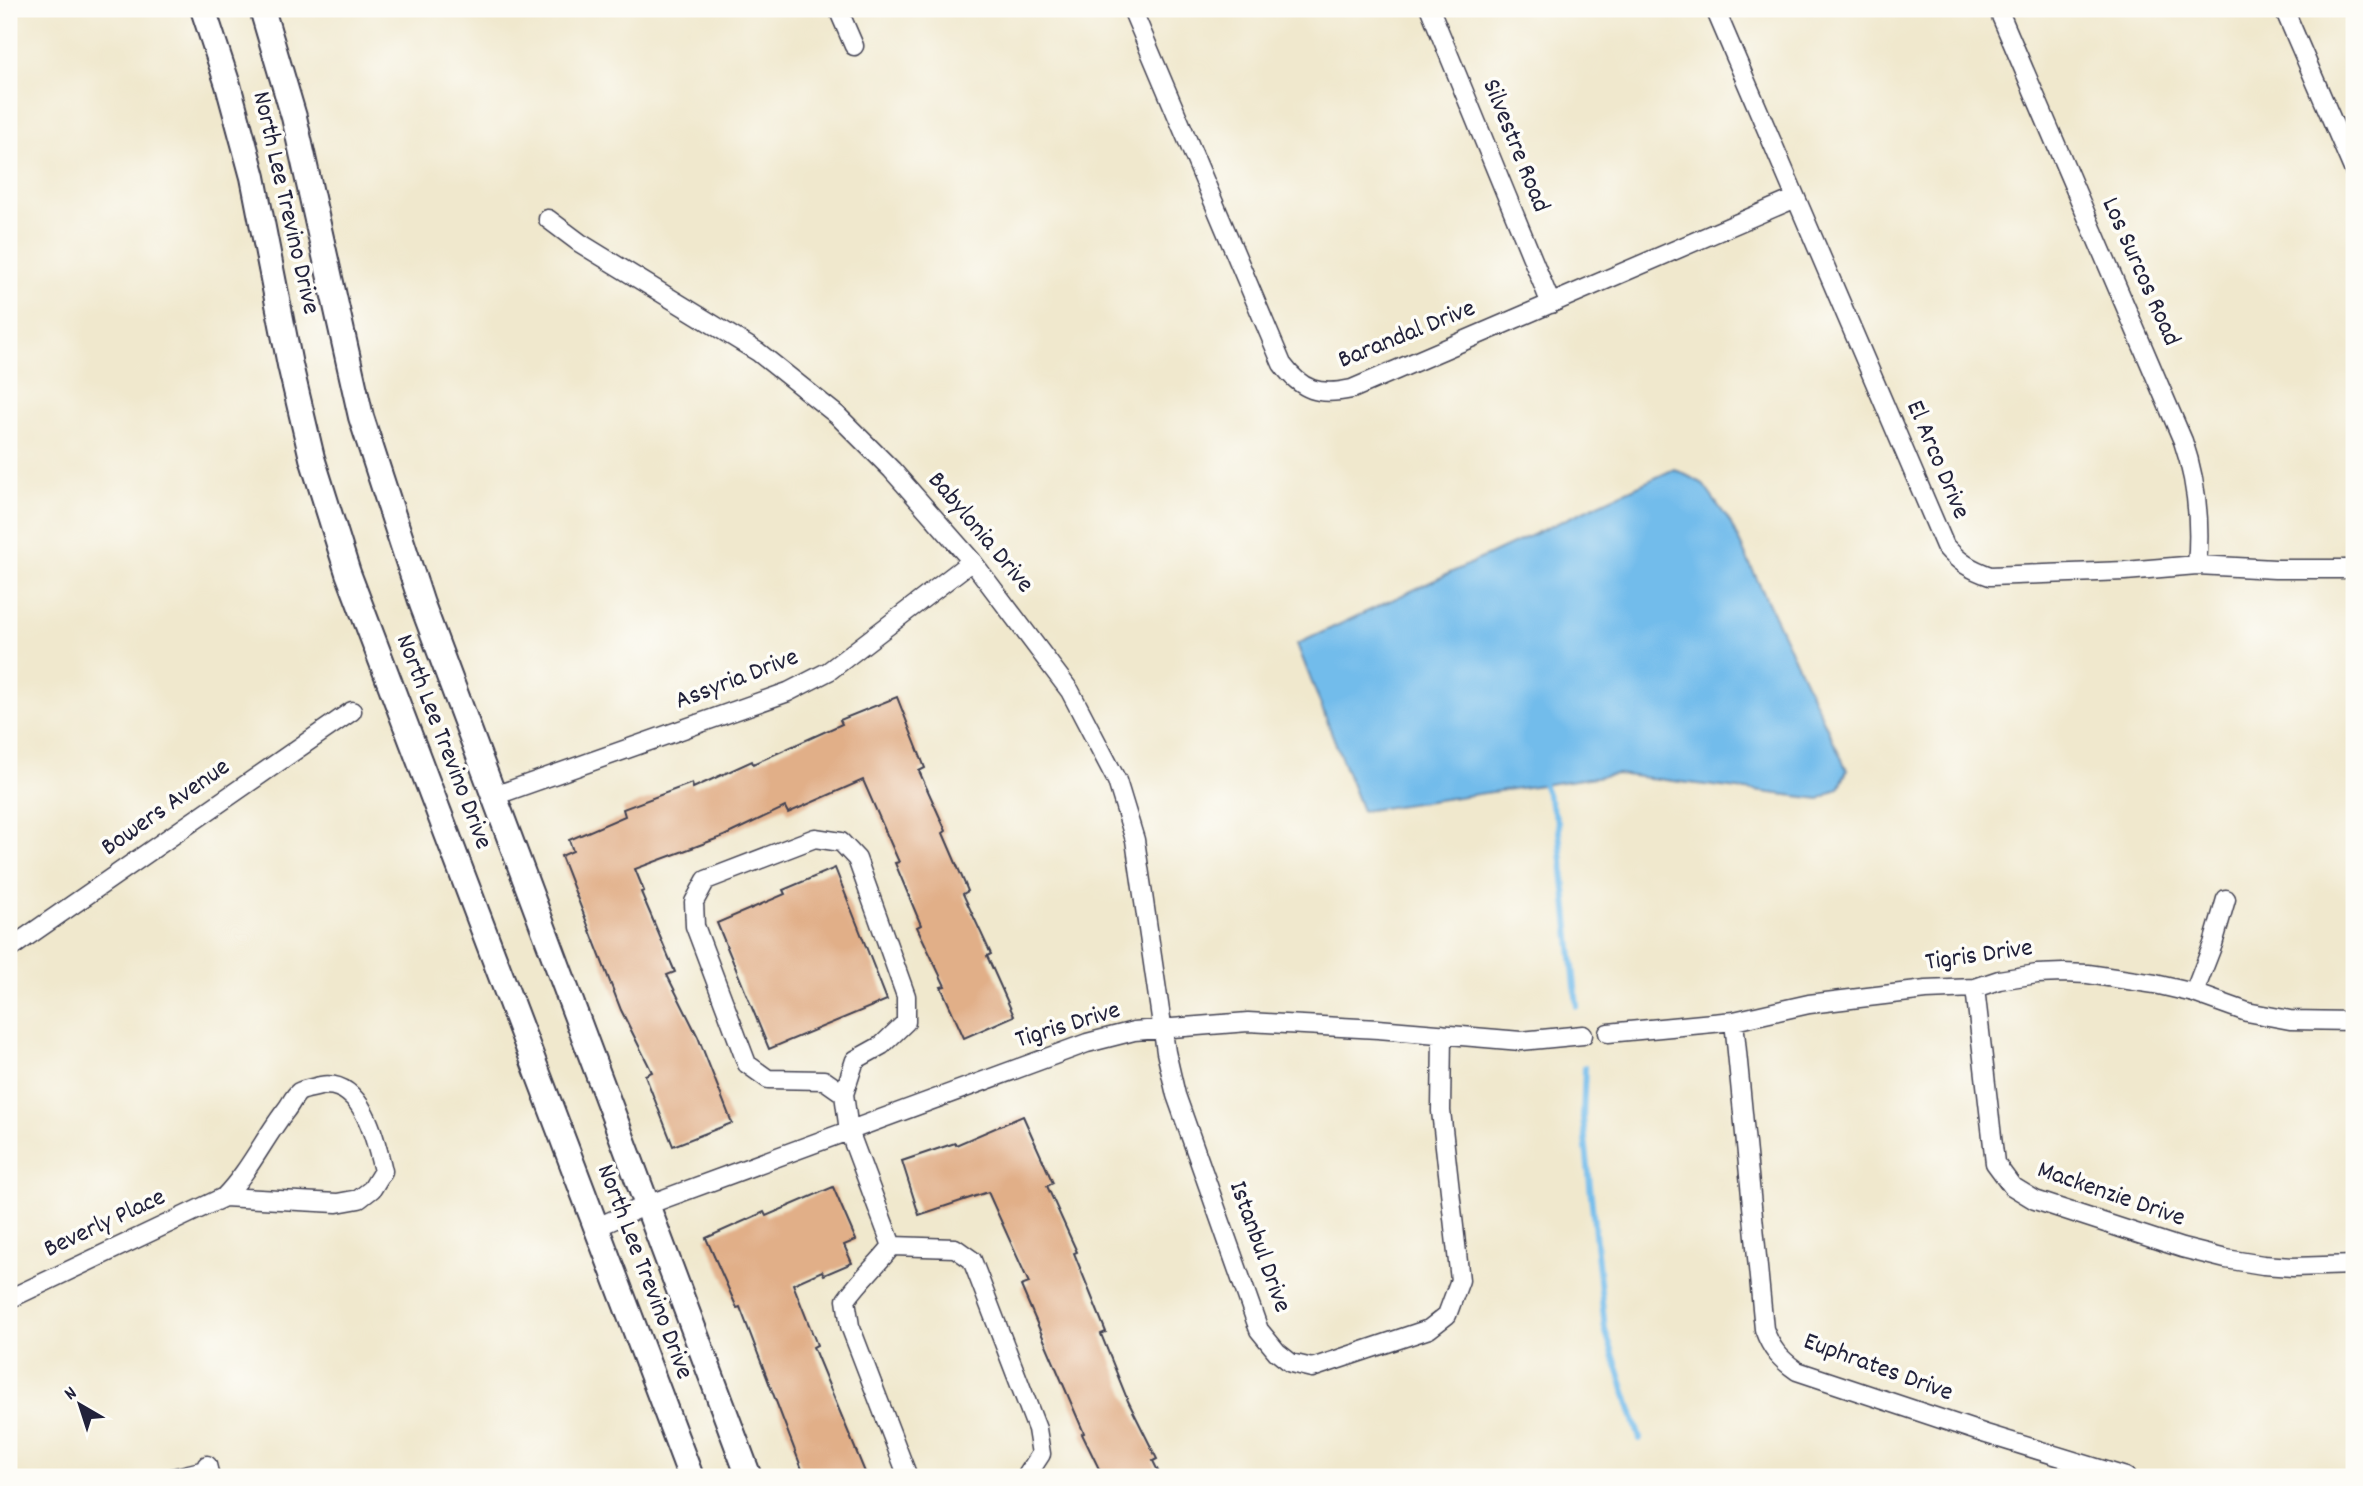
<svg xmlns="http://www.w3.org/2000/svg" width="2363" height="1486" font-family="Dekko,sans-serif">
	<rect width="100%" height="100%" fill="#fdfcf7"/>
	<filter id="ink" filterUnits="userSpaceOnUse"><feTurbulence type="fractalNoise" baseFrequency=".0143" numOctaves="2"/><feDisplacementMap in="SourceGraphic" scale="14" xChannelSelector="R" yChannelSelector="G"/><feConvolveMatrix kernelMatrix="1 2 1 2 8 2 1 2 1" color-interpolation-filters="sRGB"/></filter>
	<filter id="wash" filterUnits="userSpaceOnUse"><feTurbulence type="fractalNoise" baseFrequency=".00686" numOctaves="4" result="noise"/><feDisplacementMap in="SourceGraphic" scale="28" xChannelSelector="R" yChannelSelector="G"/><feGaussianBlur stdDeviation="1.57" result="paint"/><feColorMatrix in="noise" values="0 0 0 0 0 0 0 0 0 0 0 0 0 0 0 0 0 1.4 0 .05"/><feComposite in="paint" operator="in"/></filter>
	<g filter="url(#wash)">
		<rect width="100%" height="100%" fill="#f0e8cd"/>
		<path fill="#72bceb" stroke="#4a6f93" stroke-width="2" d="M1674,469l28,14 28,39 117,248 -7,17 -20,12 -204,-25 -254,37 -65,-167z"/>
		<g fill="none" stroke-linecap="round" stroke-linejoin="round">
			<path stroke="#72bceb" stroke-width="6" d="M1541,778l17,44 19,184
				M1585,1067l-2,51 22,211 35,110"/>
		</g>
		<g id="blocks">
			<path fill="#e1af88" d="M897,697l28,71 -6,3 27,60 -3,2 25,58 -5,3 28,60 -4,2 27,60 -50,22 -23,-51 4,-1 -28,-59 4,-2 -26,-62 4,-1 -36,-82 -75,33 -3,-6 -61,29 -89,33 9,22 -3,1 34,80 -8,3 31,62 34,86 -59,23 -28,-71 7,-3 -31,-62 -60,-154 12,-5 -4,-11 56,-24 -2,-7 69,-26 1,5 59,-27 1,3 89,-40 -2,-4z
				M835,868l52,132 -118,49 -52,-126 68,-29 -2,-4z
				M1023,1116l30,67 -6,3 30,66 -3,1 32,79 -5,2 27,67 29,58 -4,2 8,16h-58l-21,-43 2,-1 -63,-147 8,-3 -41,-91 -69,23 -17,-54 53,-18 1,2z
				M833,1187l23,53 -12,5 8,18 -28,12 -2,-4 -29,13 24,61 -4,2 54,130h-62l-65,-170 -3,1 -31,-70 58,-26 2,4z"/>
		</g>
	</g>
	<g filter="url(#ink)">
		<use href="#blocks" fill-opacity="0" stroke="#414051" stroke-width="2"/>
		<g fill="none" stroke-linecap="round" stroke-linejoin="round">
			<defs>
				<path id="lane" d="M157,1477l50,-12"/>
				<path id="street" d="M838,9l16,37
					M1132,9l150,355c20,27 37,32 70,25l444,-191
					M1430,9l121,295
					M1715,9l230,537c14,16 25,23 45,30l135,-5 72,-6 78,4h79
					M1998,9l185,432c14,41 18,80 14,124
					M2284,9l70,162
					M548,219l32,24 178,109 79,63 55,55 80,91 98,130 47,90 18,59 31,212 10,43 83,235 18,22 14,11 21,5 117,-39 18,-14 13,-35 -19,-169 1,-77
					M494,796l294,-104 41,-21 143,-110
					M9,949l343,-238
					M1975,988l20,175 17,23 23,14 147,48 44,11 37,6 30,2 61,-2
					M2194,993l19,-49 13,-45
					M1734,1021l30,308c7,20 16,30 33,42l189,63 140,43
					M1608,1033l126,-12 75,-17 117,-14 49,-2 24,-8 38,-6 26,-1 25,1 67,10 39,9 53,19 43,8 64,1
					M844,1094l-20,-14 -56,-1 -21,-15 -52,-138 -1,-24 12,-22 109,-42 26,4 16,17 49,137v26l-24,23 -27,15 -11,34 5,37 43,115
					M595,1228l52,-23 440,-162 47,-12 114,-9 130,7 143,12 62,-6
					M892,1246l63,2 17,12 65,169 4,25 -15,23
					M892,1246c-15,19 -32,34 -46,54l4,26 58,151
					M9,1299l215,-102c24,-24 41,-60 62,-87 4,-5 8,-14 13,-18 5,-3 15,-4 21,-6 42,-8 56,54 63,85l-11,18 -13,10 -22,4 -113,-6
					M207,1465l3,12"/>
				<path id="secondary" d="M203,9l25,76 25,92 37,188 22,93 36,115 343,904
					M262,9l32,108 67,300 61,187 327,873"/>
			</defs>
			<use href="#lane" stroke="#414051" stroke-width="12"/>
			<use href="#street" stroke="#414051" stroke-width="21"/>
			<use href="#secondary" stroke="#414051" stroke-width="28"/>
			<use href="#lane" stroke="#fff" stroke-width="9"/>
			<use href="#street" stroke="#fff" stroke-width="18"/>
			<use href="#secondary" stroke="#fff" stroke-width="24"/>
		</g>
	</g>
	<g text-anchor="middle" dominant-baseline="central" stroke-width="7" stroke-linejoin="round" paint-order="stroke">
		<g font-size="26" fill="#22223b" stroke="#fdfcf7">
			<text transform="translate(1515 146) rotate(68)">Silvestre Road</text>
			<text transform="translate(285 203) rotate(77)">North Lee Trevino Drive</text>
			<text transform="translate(2140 272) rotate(66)">Los Surcos Road</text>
			<text transform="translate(1407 335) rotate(-22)">Barandal Drive</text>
			<text transform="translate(1937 460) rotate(67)">El Arco Drive</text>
			<text transform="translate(980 533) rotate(50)">Babylonia Drive</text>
			<text transform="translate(737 680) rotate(-21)">Assyria Drive</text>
			<text transform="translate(443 742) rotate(69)">North Lee Trevino Drive</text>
			<text transform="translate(166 808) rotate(-35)">Bowers Avenue</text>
			<text transform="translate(1979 956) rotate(-8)">Tigris Drive</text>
			<text transform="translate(1068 1026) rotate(-17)">Tigris Drive</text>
			<text transform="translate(2111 1195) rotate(19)">Mackenzie Drive</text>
			<text transform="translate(105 1224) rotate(-25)">Beverly Place</text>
			<text transform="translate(1259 1247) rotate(70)">Istanbul Drive</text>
			<text transform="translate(644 1272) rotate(69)">North Lee Trevino Drive</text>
			<text transform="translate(1878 1368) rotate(20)">Euphrates Drive</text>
		</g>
	</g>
	<rect width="2363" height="1486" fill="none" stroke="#fdfcf7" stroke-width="35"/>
	<g transform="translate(80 1405) rotate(321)" stroke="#fdfcf7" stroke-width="5" paint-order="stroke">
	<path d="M0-5L12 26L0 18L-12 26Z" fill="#22223b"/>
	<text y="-10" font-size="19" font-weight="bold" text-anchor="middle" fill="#22223b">N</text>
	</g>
</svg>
